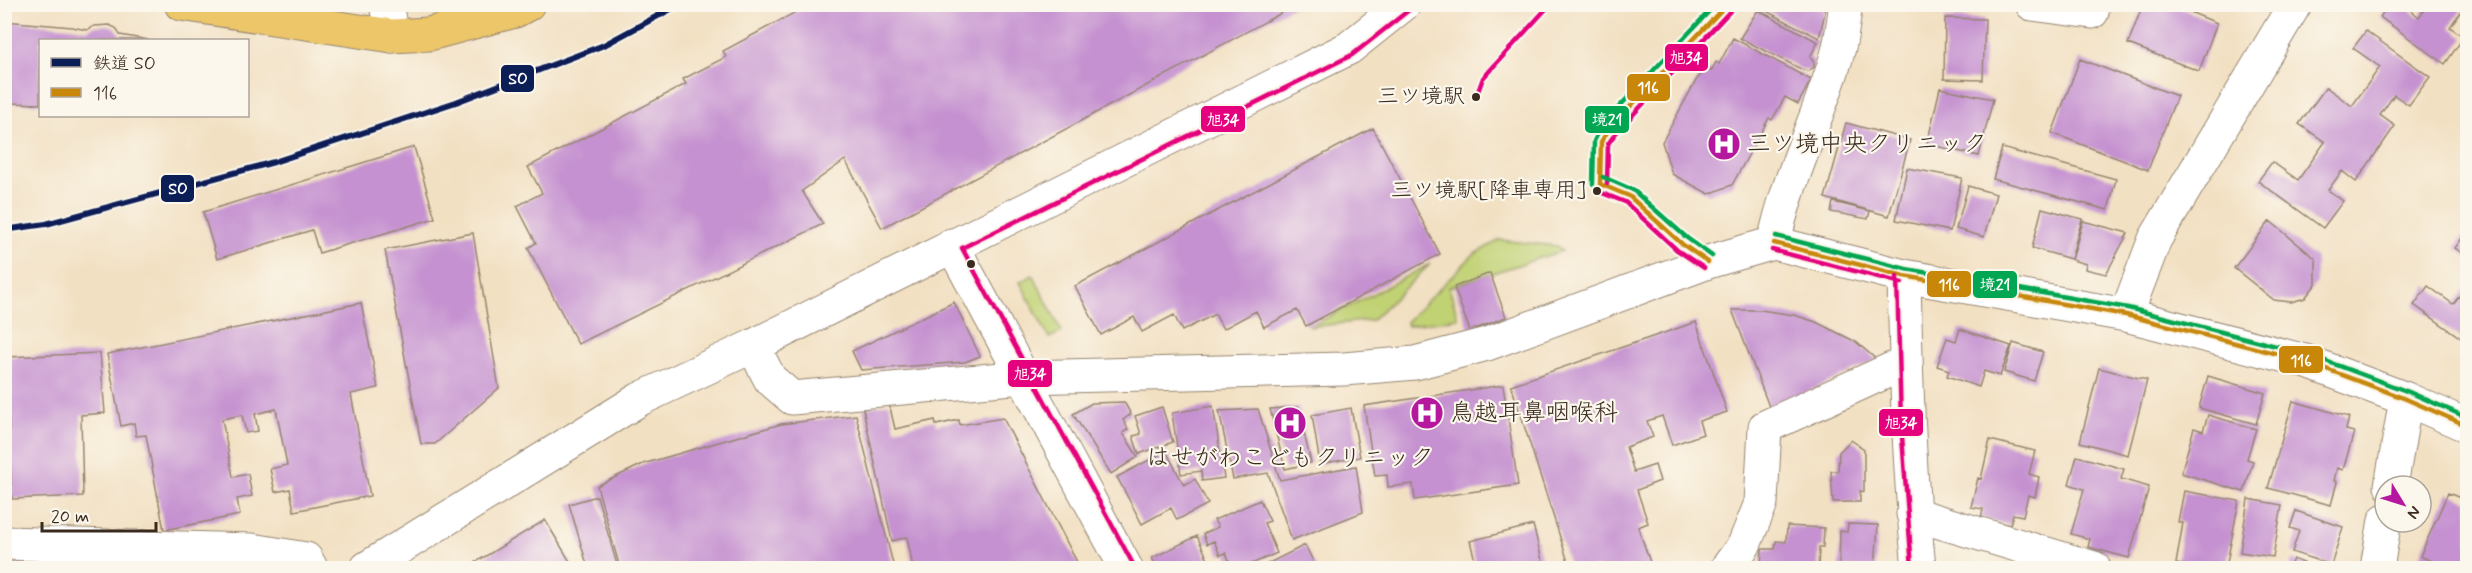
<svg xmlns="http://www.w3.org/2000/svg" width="2472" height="573" font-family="Mynerve,'Klee One',sans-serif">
	<rect width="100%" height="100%" fill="#fbf7ec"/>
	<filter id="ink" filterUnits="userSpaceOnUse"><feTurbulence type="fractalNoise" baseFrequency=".0167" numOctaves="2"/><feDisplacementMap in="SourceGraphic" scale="12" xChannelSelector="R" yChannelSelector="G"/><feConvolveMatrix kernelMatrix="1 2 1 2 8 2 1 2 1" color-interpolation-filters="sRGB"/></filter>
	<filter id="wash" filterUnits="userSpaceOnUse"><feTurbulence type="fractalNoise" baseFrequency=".008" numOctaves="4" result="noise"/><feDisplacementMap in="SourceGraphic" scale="24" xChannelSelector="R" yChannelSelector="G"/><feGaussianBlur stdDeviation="1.35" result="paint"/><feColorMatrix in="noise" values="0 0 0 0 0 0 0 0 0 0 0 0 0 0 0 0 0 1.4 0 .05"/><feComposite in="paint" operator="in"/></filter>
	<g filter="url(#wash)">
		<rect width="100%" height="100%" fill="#f2e0c2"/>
		<path fill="#c1d275" stroke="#7e7e4a" stroke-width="1.5" d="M1500,240l57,6 5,5 -113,36 9,31 -51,8 -1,-4 68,-68z
			M1430,264l-58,56 -63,7z
			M1033,275l29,57 -13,6 -29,-56z"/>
		<g id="blocks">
			<path fill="#c591d0" d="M811,4h487l-416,224 -37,-68 -43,31 21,33 -245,120 -50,-96 8,-5 -19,-37 25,-13 -14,-26 158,-83 -3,-5 43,-22 -3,-6z
				M1769,4h58l-8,34 -55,-28z
				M2143,4h27l47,19 -18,48 -71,-27z
				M2389,4h14l16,13 9,-13h40v6l-5,-2 -13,19 14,10 -19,27 -65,-47z
				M1758,10l60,32 -8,15 4,5v5l-6,4 -5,-1 -63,-32z
				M1945,18l40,1 -2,61 -39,-1z
				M4,21l68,6 15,3 7,-4 15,-1 7,3 4,7 29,5h-109v64l-30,-1 1,-19h-7z
				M2366,31l64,46 -21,28 -15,-10 -14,20 15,11 -39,56 -14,-11 -14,19 15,11 -20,27 -65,-47 14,-19 26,18 27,-38 -26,-18 27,-37 26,19 28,-39 -27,-19z
				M1733,38l78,42 -13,24 -13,-7 -13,23 -3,-2 -37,67 -23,9 -37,-20 -10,-32 35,-63 9,-10 5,2 5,-9 3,2z
				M2080,59l97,37 -29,74 -96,-37z
				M1940,88l53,11 -14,57 -52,-12z
				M1846,123l64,17 -21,76 -64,-18z
				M1373,128l67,126 -134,72 -9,-16 -33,17 -8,-16 -33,18 -8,-15 -33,17 -8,-16 -32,17 -8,-15 -33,18 -26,-49z
				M414,147l21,71 -116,35 -7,-23 -95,29 -14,-47z
				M2002,148l114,31 -8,31 -115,-31z
				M1907,168l55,10 -12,53 -54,-11z
				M1968,186l28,8 -12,43 -28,-8z
				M1833,202l37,9 -2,8 -37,-7z
				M2042,208l40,11 -11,40 -39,-11z
				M2083,221l45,12 -22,41 -21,-5 1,-5 -14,-4z
				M2270,221l46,38v25l-11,14 -14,4 -17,-2 -40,-32z
				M2468,230v27l-13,-9z
				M473,233l26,155 -64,56h-14l-36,-194z
				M1490,273l16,44 -36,14 -16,-44z
				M2468,285v58l-54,-38 14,-19 25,18z
				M954,302l26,54 -15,6 -104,8 -9,-19z
				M361,303l17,85 -27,6 19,102 -76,15 -4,-22 -15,3 -5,-23 17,-4 -11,-56 -21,5 3,17 -12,2 -4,-18 -20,4 11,58 15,-3 4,22 -15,3 3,16 -76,15 -18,-95 -10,1 -2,-13 -13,3 -14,-72z
				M1732,310h29l33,5 22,7 40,20 21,18 -107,49z
				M1696,322l31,90 -28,9 4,13 -31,11 -10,-29 -15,5 6,16 -27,10 8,25 21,-7 5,16 -23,9 11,33 -10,4 14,41h-82l-59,-183z
				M1960,329l51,17 -11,30 -16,-5 -5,16 -32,-11 2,-6 -12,-4 10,-28 9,3z
				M2013,343l30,9 -9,29 -30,-9z
				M100,353l5,60 -24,2 2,81 -71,3 -6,-142z
				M2099,368l48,12 -19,75 -48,-13z
				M2208,376l57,17 -9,31 -57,-16z
				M1503,385l15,100 -103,15 -2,-16 -25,3 -1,-12 -12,1 -11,-70z
				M2293,401l56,16 -3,13 8,2 -11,38 -6,-2 -3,13 3,1 -6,23 -63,-17z
				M1124,402l7,12 -8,6 5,9 -5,4 15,24 -27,17 -38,-60 19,-11z
				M889,403l6,26 40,-9 1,5 23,-5 1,5 43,-7 77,150h-167l-6,-31 -15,4 -29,-132z
				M1213,406l11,72 -22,3 -1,-10 -20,3 -9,-61z
				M1162,407l11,35 -34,12 -6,-18 8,-2 -6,-18z
				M1298,407l13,56 -26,6 -15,-60z
				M1351,408l9,49 -40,7 -8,-49z
				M1258,409l22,71 76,-14 7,46 -71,28 -24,-67 -35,6 -14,-68z
				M856,415l38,153h-274l-23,-82 46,-22 138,-40z
				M2208,415l48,14 -9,30 6,2 -9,31 -63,-19 13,-45 9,3z
				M1851,440l13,9v43l-4,-1v11h-27l-2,-31h7l1,-19z
				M1990,440l45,11 -6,23 10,3 -4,20 -7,-2 -5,21 -10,-2 -3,11 -29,-7 2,-9 -12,-2 7,-29 3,1z
				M1166,451l18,34 11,-6 13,25 -31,16 -6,-12 -29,16 -25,-47z
				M2077,456l47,13 -3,10 28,8 -20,71 -41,-11 2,-8 -19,-5 13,-45 -15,-5z
				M2184,491l55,10 -13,67h-26l-24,-4 7,-41 -5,-1z
				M2448,493l20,8v61l-3,6h-17l-28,-12z
				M597,496l21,72h-30l-19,-64z
				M2248,499l34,6 -9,52 -33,-5z
				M1260,500l10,21 -6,2 13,30 -35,15h-10l-6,-15 -6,2 -6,-14 -7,3 -4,-10 15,-7 -4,-7z
				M2296,511l47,16 -12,38 -39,-13 7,-21 -9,-3z
				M545,520l29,48h-108z
				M1848,524l30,1 -3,43 -36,-1 1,-36 7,1z
				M1533,525l11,43h-67l-7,-27z
				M1787,526l37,2 -1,19h-4l-1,21h-57l1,-19h13l1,-8 10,1z
				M1197,536l15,32h-55l-5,-10z
				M1305,545l11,22 -57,1z
				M2293,559l23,9h-27z
				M4,563l129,4v1h-129z"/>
		</g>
	</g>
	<g filter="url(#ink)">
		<use href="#blocks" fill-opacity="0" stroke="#968570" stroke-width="1.5"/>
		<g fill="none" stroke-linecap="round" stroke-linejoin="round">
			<defs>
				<path id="minor" d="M386,4l6,32
					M2032,4l60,8
					M952,245l174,323
					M1904,276c2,98 5,195 15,292
					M2126,315l29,-76 140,-235
					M2391,486l15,-87
					M1913,514l181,54
					M4,543l248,7 54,9 5,9
					M1727,568l17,-23 17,-42 4,-76 140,-64
					M2377,568l8,-48"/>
				<path id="tertiary" d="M1774,243l130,33 222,39 179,46 101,38 62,27
					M1774,243c13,-65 45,-125 63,-188 5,-16 6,-34 9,-51
					M753,346l17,33 22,19 232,-21 320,-8 71,-6 72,-19 221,-82 66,-19
					M367,568l273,-169 113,-53 596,-298 55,-44"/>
				<path id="primary" d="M181,4l211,32 37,-2 86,-23 13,-7"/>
			</defs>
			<use href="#minor" stroke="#968570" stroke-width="35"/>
			<use href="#tertiary" stroke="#968570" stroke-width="35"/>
			<use href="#primary" stroke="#968570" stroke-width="35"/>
			<use href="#minor" stroke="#fff" stroke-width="33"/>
			<use href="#tertiary" stroke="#fff" stroke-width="33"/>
			<use href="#primary" stroke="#ecc669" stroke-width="33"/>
			<defs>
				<path id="bus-1" d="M1600,184l1,-42 8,-13 118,-125
					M1600,184l29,12 53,48 26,18
					M1774,243l130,33 222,39 179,46 101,38 62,27"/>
				<path id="bus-2" d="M1476,97l7,-19 63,-69
					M1607,184l1,-40 7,-10 117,-125
					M1597,191l28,11 52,48 27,18
					M1772,250l130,33
					M1897,276l4,147 11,145
					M1133,564l-171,-316 390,-193 57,-45"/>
				<path id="bus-3" d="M1603,177l30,13 54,48 25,18
					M1593,184l1,-43 9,-17 113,-120
					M1776,236l130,33 222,39 179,46 102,38 59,26"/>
			</defs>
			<use href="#bus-1" stroke="#fbf7ec" stroke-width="9"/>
			<use href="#bus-2" stroke="#fbf7ec" stroke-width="9"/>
			<use href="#bus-3" stroke="#fbf7ec" stroke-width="9"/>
			<use href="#bus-1" stroke="#c88708" stroke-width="4.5"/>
			<use href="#bus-2" stroke="#e5007d" stroke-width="4.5"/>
			<use href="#bus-3" stroke="#00a651" stroke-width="4.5"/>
			<defs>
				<path id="rail-1" d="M4,230l42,-6 228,-62 182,-60 148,-57 76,-41"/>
			</defs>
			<use href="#rail-1" stroke="#fbf7ec" stroke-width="10"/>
			<use href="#rail-1" stroke="#0c1e56" stroke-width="6"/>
		</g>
	</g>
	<defs>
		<symbol id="hospital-disc" viewBox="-11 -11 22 22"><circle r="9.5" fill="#b5179e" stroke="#fbf7ec"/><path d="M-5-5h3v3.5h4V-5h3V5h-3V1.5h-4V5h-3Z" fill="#fff"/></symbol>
	</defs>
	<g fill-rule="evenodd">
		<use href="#hospital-disc" x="1705" y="125" width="38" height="38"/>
		<use href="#hospital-disc" x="1408" y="394" width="38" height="38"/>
		<use href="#hospital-disc" x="1271" y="404" width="38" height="38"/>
	</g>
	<g fill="#3b2a1e" stroke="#fbf7ec" stroke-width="2">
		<circle cx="1476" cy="97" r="5"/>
		<circle cx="1597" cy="191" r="5"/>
		<circle cx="971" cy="264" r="5"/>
	</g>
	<g text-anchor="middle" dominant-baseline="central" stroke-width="4.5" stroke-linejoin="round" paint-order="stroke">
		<g font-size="22" fill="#3b2a1e" stroke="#fbf7ec" text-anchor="end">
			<text x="1465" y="97">三ツ境駅</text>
			<text x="1586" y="191">三ツ境駅[降車専用]</text>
		</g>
		<g font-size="24" fill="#3b2a1e" stroke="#fbf7ec" text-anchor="start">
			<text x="1747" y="144">三ツ境中央クリニック</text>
			<text x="1450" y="413">鳥越耳鼻咽喉科</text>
			<text x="1290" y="458" text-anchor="middle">はせがわこどもクリニック</text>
		</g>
	</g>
	<g stroke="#fbf7ec" stroke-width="2">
		<rect x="1664" y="43" width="45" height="29" rx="6" fill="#e5007d"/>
		<rect x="500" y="64" width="35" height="29" rx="6" fill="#0c1e56"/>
		<rect x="1626" y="73" width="45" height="29" rx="6" fill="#c88708"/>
		<rect x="1200" y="105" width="46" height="28" rx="6" fill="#e5007d"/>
		<rect x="1584" y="105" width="46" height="29" rx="6" fill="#00a651"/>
		<rect x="160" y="174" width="35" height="29" rx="6" fill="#0c1e56"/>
		<rect x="1926" y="270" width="46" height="28" rx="6" fill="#c88708"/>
		<rect x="1972" y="270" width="46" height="29" rx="6" fill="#00a651"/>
		<rect x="2278" y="345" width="46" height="29" rx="6" fill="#c88708"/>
		<rect x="1007" y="359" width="46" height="29" rx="6" fill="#e5007d"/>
		<rect x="1878" y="408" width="46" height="29" rx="6" fill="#e5007d"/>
	</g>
	<g font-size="16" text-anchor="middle" font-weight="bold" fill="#fff">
		<text x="1686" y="63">旭34</text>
		<text x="518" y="84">SO</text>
		<text x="1648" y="93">116</text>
		<text x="1223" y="125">旭34</text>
		<text x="1607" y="125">境21</text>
		<text x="178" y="194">SO</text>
		<text x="1949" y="290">116</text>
		<text x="1995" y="290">境21</text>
		<text x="2301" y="366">116</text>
		<text x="1030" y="379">旭34</text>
		<text x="1901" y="428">旭34</text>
	</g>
	<rect width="2472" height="573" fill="none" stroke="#fbf7ec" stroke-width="24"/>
	<rect x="39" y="39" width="210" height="78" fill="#fbf7ec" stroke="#aea59a" stroke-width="1.5"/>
	<rect x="51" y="58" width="30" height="9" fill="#0c1e56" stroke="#aea59a" stroke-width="1.5"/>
	<text x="93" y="69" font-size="18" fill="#3b2a1e">鉄道 SO</text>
	<rect x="51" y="88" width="30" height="9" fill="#c88708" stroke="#aea59a" stroke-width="1.5"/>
	<text x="93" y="99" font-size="18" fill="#3b2a1e">116</text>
	<g transform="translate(2403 504) rotate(128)"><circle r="28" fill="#fbf7ec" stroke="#aea59a" stroke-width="1.5"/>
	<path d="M0-4.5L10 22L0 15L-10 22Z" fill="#b5179e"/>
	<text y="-9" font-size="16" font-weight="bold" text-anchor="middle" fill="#3b2a1e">N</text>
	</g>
	<path d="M42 522v9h114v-9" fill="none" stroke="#3b2a1e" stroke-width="3"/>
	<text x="51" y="522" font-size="18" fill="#3b2a1e" stroke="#fbf7ec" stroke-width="4.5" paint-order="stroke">20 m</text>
</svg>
